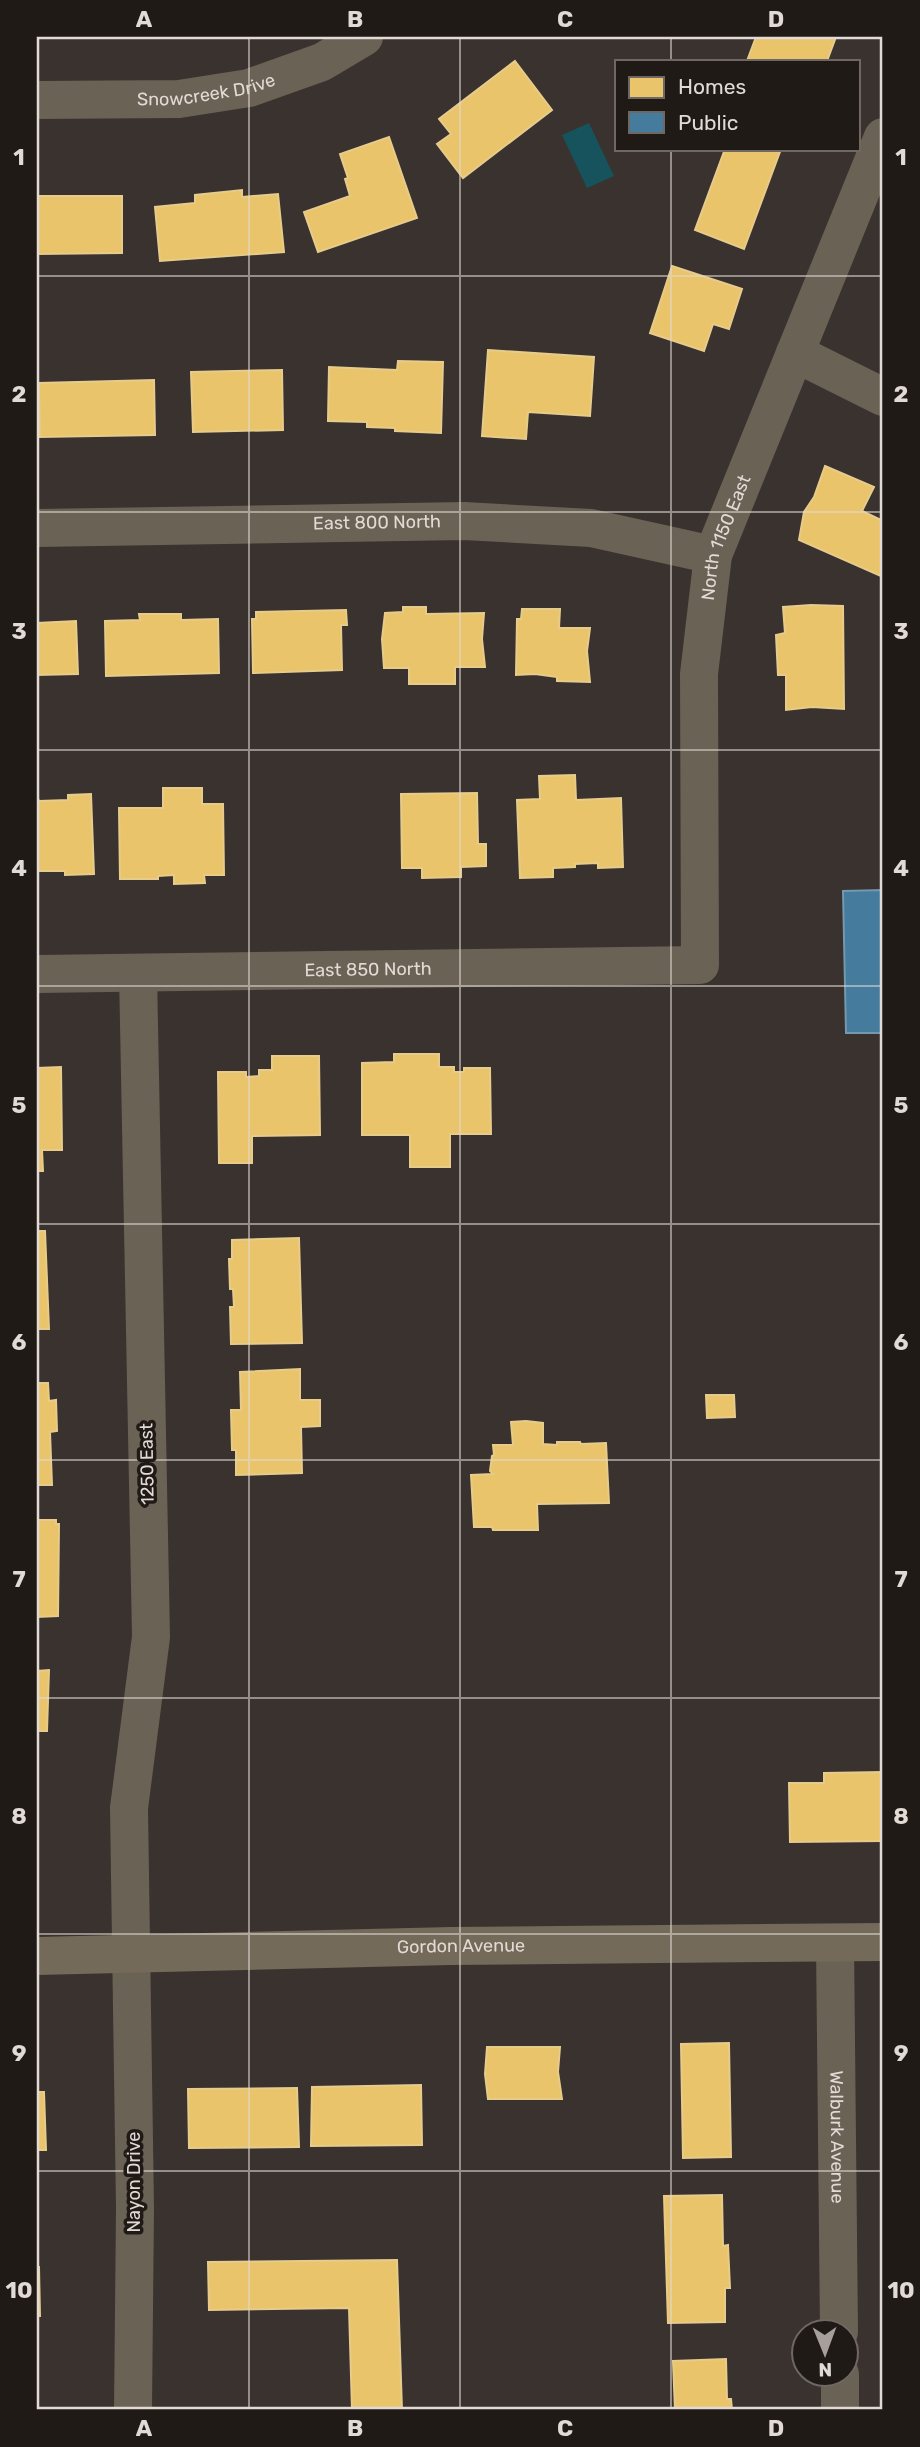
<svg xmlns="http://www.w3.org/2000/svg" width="920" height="2447" font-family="Rubik,sans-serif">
	<rect width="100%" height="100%" fill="#39322e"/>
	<path fill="#17535c" d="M589,123l25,53 -27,12 -25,-53z"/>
	<path fill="#e9c46a" stroke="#e7cb8a" stroke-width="2" d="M836,37l-9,24h-80l9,-24z
		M515,61l37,49 -89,68 -26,-34 14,-10 -12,-15z
		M389,137l28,81 -99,34 -14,-40 46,-16 -5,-17 3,-1 -8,-24z
		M725,149h56l-37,100 -49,-19z
		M242,190v7l36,-3 6,58 -124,9 -5,-54 40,-4v-8z
		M37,196h85v57l-85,1z
		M672,266l70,23 -13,40 -16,-5 -9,27 -54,-18z
		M488,350l106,7 -4,59 -62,-4 -2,27 -44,-3z
		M398,361l45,1 -2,71 -46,-2v-3l-28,-1v-5l-39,-1 1,-54 68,3z
		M282,370l1,60 -90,2 -2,-60z
		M154,380l1,55 -115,2 -1,-54z
		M825,466l49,21 -12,24 21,10v56l-84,-37 5,-28 10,-15z
		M811,605l32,1 1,103 -32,-2 -26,3v-35h-8l-2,-40 9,-2 -2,-26z
		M403,607h23v7l58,-1 -2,26 3,28h-30v17h-46v-16h-25l-2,-29 3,-26 18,-1z
		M522,609h38l-1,19h31l-3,23 3,31 -33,-1v-4l-22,-3 -19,1 1,-56h4z
		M346,610l1,15h-6l1,45 -89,3 -1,-54h4v-7z
		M139,614h42v6l37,-1 1,54 -113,3 -1,-55 35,-1z
		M76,621l2,53 -41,1v-52z
		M575,775l1,25 45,-2 2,69 -25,1v-5l-23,1v3l-22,1v9l-33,1 -3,-78 23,-1 -1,-23z
		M163,788h39v16h21l1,71h-20l1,8 -31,1v-9l-16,1v3h-38l-1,-71h44z
		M477,793l1,51h8v22l-25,1v10l-39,1v-10h-20l-1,-74z
		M91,794l3,80 -29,1v-4h-28v13v-88l2,5 29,-1v-5z
		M394,1054h45v13h15v5h10v-4h26l1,66h-41v33h-40v-32h-48v-72l32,-1z
		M272,1056h47l1,79 -68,1v27h-33l-1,-91h28v5l13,-1v-6h13z
		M61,1067l1,83h-20l1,21h-6v-103z
		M37,1231h8l4,98h-12z
		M299,1238l3,105 -71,1 -1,-37h4l-1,-18h-3l-1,-30h3v-19z
		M300,1369v31h20v26l-19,1 1,46 -66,2v-25h-4l-1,-40h10l-1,-38z
		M37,1380l1,3h10l1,18 7,-1 1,31 -7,1 2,53h-15z
		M706,1395h28l1,22 -28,1z
		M526,1421l17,2v21l14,1v-3h23l1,2 25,-1 3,60 -72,1 1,26h-45l-1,-3h-18l-3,-52 22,-1 -3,-3 2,-15 2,-1 -1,-10h20l-2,-23z
		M37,1520h19v4h3l-1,92 -21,1z
		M49,1670l-2,61h-10v-60z
		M883,1772v69l-93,1 -1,-59h35v-10z
		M729,2043l2,114 -48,1 -2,-114z
		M487,2047h73l-2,25 4,27h-74l-3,-25z
		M421,2085l1,60 -111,1 1,-59z
		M297,2088l2,59 -110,1 -1,-59z
		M37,2092h7l2,58h-9z
		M722,2195l1,51 5,-1 2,43h-5v34l-57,1 -4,-127z
		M397,2260l5,150h-50l-3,-102 -140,2 -1,-48z
		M37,2267h2l1,49h-3z
		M726,2359l1,40h4l1,11h-57l-2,-49z"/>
	<path fill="#457b9d" stroke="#7498ae" stroke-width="2" d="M883,890v143h-37l-3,-142z"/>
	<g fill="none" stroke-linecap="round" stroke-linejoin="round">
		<g stroke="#6a6255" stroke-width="38">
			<path id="s1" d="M37,100l142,-1 70,-11 73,-26 42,-25"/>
			<path d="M795,353l88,44"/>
			<path id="s2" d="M37,528l427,-7 127,7 122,27"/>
			<path id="s3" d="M37,974l663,-9 -1,-291 14,-119 170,-418"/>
			<path id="s4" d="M835,1943l4,389"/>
			<path d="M840,2374v36"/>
			<path d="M133,2410l2,-202 -6,-400 22,-171 -13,-664"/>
		</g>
		<path stroke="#746a59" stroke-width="38" id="s5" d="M37,1956l414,-10 432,-4"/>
	</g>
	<path fill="none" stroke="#e2dad5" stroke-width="2" stroke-opacity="0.55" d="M249,37v2373M460,37v2373M671,37v24M671,149v2261M37,276h846M37,512h846M37,750h846M37,986h846M37,1224h846M37,1460h846M37,1698h846M37,1934h846M37,2171h846"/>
	<g text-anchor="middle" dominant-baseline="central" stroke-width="7" stroke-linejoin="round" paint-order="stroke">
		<g font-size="18" fill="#e2dad5" stroke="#201a17">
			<text stroke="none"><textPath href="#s1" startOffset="170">Snowcreek Drive</textPath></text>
			<text stroke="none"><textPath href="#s2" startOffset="340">East 800 North</textPath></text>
			<text stroke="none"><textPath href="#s3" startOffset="1094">North 1150 East</textPath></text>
			<text stroke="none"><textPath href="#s3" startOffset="331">East 850 North</textPath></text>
			<text transform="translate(147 1464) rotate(-91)">1250 East</text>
			<text stroke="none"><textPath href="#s5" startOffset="424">Gordon Avenue</textPath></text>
			<text stroke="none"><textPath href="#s4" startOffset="194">Walburk Avenue</textPath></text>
			<text transform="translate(134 2182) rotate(-90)">Nayon Drive</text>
		</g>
	</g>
	<rect width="920" height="2447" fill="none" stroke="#201a17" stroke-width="77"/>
	<rect x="615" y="60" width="245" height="91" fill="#201a17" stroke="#6e6763" stroke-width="2"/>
	<rect x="629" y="77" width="35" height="21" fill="#e9c46a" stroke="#6e6763" stroke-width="2"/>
	<text x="678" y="94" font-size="21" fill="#e2dad5">Homes</text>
	<rect x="629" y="112" width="35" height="21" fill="#457b9d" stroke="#6e6763" stroke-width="2"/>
	<text x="678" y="130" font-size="21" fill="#e2dad5">Public</text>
	<g transform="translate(825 2353) rotate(179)"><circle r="33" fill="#201a17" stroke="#6e6763" stroke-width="2"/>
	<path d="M0-5L12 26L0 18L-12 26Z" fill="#a79f9b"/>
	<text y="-10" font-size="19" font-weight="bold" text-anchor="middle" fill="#e2dad5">N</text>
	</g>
	<rect x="38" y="38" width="843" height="2370" fill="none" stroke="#e2dad5" stroke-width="2.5"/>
	<g font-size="23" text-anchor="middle" font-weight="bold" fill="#e2dad5">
		<text x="144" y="27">A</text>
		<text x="355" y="27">B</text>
		<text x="565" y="27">C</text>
		<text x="776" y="27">D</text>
		<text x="19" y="165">1</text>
		<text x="901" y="165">1</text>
		<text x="19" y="402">2</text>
		<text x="901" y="402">2</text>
		<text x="19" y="639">3</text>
		<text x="901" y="639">3</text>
		<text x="19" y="876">4</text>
		<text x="901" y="876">4</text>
		<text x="19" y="1113">5</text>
		<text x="901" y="1113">5</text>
		<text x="19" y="1350">6</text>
		<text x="901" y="1350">6</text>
		<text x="19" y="1587">7</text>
		<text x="901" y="1587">7</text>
		<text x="19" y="1824">8</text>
		<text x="901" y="1824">8</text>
		<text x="19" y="2061">9</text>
		<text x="901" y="2061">9</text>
		<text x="19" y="2298">10</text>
		<text x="901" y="2298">10</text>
		<text x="144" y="2436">A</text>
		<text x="355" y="2436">B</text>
		<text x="565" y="2436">C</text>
		<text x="776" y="2436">D</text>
	</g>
</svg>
